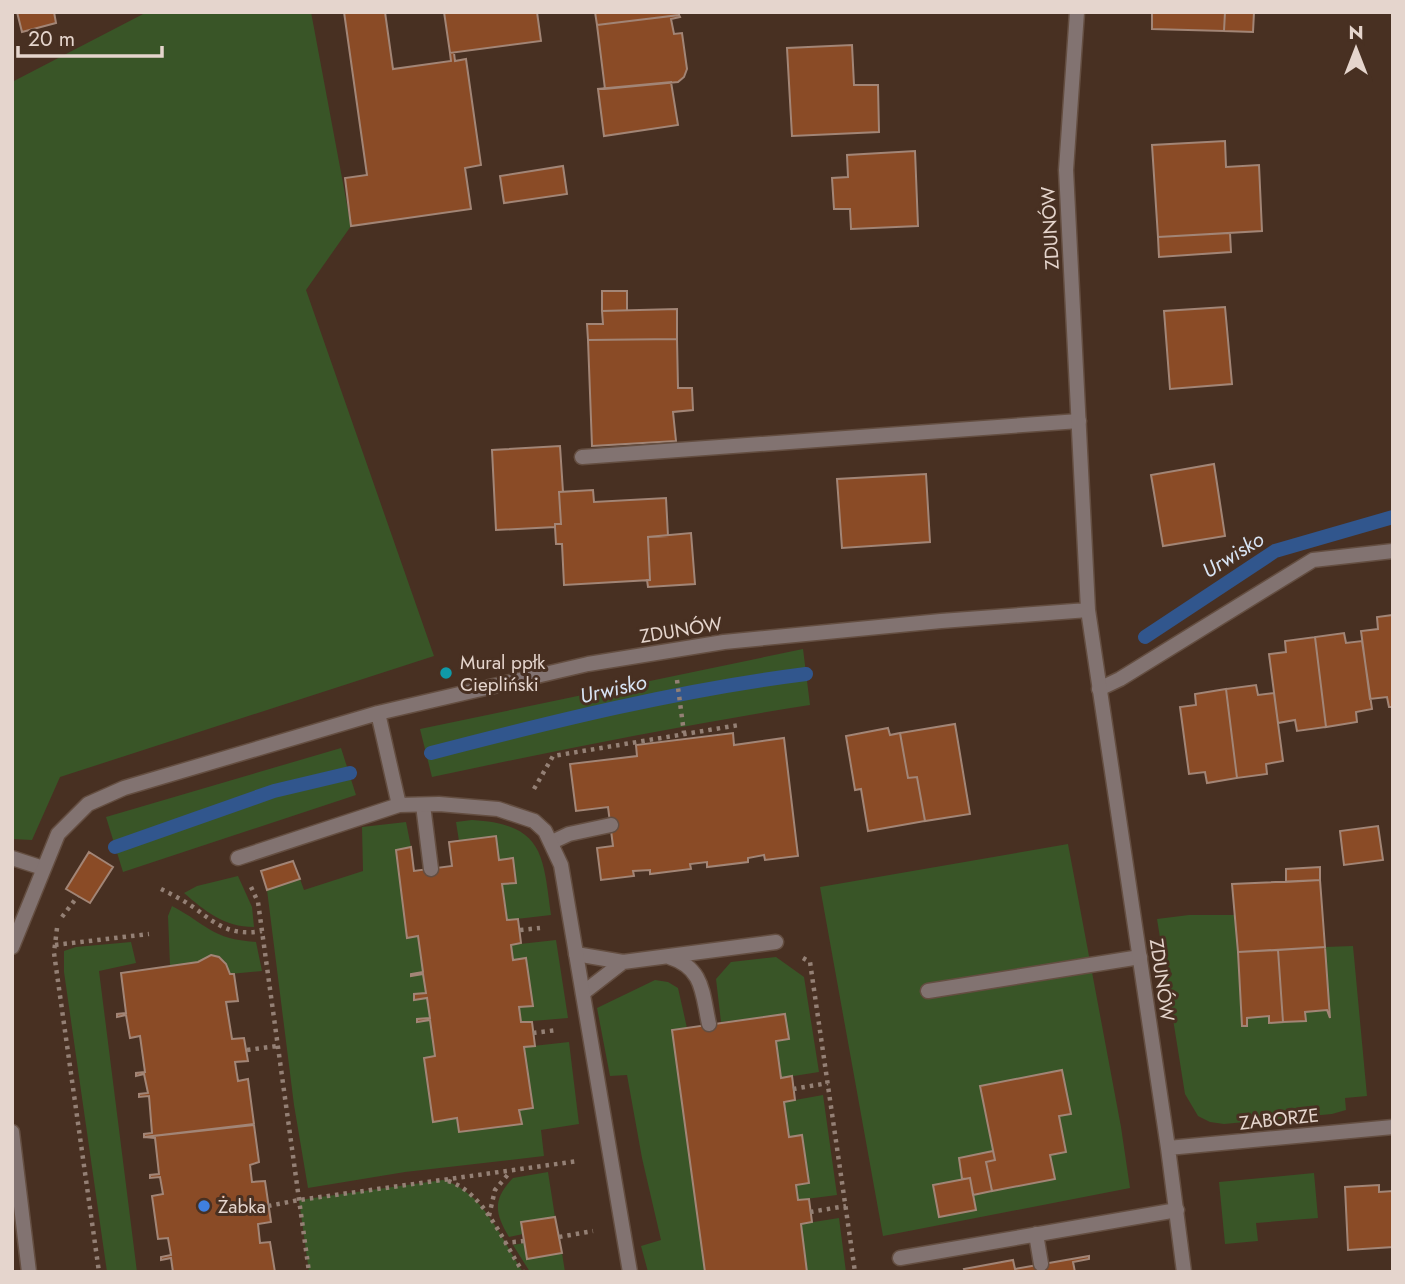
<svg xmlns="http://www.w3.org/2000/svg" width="1405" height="1284" font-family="Jost,sans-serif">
	<rect width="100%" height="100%" fill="#483022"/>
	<path fill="#395527" d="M147,12h164l40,214 -45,64 128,366 -374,121 -28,63 -20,-1v-757z
		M803,649l7,56c-127,20 -252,45 -378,72l-12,-48z
		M341,748l15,47 -233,77 -17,-55z
		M472,820c72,4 71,35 79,95l-44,5 -5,-36 14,-1 -3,-25 -14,2 -3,-24 -37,5 -3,-19z
		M406,822l5,25 -15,3 22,86 5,36 -12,2v2l12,-2 3,19 -12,1v5l13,-1 3,20 -13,2 1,1 12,-1 5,36 -11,2 9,63 24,-3 2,14 60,-22 14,-2 -9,-61 45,-5 10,82 -38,6 3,26 -139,16 -97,16 -14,-83 -27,-215 33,-11 4,11 59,-19 -1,-44z
		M1068,844l53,283 9,61 -247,48 -63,-349z
		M238,876l14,31 2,20c-30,0 -49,-16 -70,-34l13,-7z
		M172,906c36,19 39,33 84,36l6,29 -32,3c-10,-29 -18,-15 -36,-11 -8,2 -16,2 -24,3l-2,-50z
		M1189,915h46l8,111 4,-1v-7l22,-2 1,7 35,-2v-9l22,-2 2,5 -4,-68 28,-1 14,150 -22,2 1,12 -14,4 -108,10 -14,-2 -12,-6 -13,-22 -28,-175z
		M556,940l12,78 -47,4 -2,-15 14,-2 -7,-47 -13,2 -2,-15z
		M131,942l5,21 -37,8 38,301h-30l-43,-300v-21l12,-4z
		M776,957l28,20 15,95 -38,6 -5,-37 13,-2 -4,-25 -64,8 -5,-43 15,-17z
		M655,980l13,2 10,6 9,40 -15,2 33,242h-57l-7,-26 20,-6 -19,-82 -15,-83 -17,1 -13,-68z
		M823,1095l14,100 -39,5 -2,-15 13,-2 -7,-47 -13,1 -5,-35z
		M548,1172l7,45 -33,5 1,12 -14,3c-14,-24 -17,-37 4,-59z
		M1314,1173l4,45 -62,5 2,18 -33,3 -6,-62z
		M443,1180c41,12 58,59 80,92h-214l-10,-72z
		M839,1218l7,54h-39l-6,-48z
		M524,1243l3,16 35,-6 3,19h-35l-17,-27z"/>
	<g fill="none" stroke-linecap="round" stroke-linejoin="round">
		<path stroke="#31568d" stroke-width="14" d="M1145,637l130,-86 118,-34
			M431,753c123,-32 248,-63 375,-79
			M115,847l159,-56 76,-18"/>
	</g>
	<path fill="#8a4b26" stroke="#a28576" stroke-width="2" d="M17,12h37l2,11 -34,9z
		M344,12h41l8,57 58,-8 -1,-8h4l1,8 11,-2 15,106 -16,3 6,41 -120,17 -6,-48 22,-3z
		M444,12h93l4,29 -91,12z
		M595,12h84v3l-82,10z
		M1152,12h73l-1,19 -72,-2z
		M1225,12h29l-1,20 -29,-1z
		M679,15l1,2 -9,2 3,15 8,-1 5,36 -3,8 -6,5 -73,7 -8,-64z
		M852,45l2,40h24l1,47 -87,4 -5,-88z
		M671,82l7,43 -74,11 -6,-47z
		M1225,141l1,26 33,-2 3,66 -104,6 -6,-92z
		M915,151l3,75 -67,3 -1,-20h-16l-2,-31 16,-1 -1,-22z
		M563,166l4,28 -63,9 -4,-27z
		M1230,233l1,19 -72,5 -1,-20z
		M602,291h25v20h-25z
		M1225,307l7,77 -62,5 -6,-78z
		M677,309v30l-89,1 -1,-16h16l-1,-13z
		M677,339l1,49h14l1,22 -20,2 3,29 -84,5 -4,-106z
		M560,446l3,46h-4l2,32h-6v3l-59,3 -4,-80z
		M1214,464l11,72 -62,10 -12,-71z
		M926,474l4,68 -88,6 -5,-69z
		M593,490l1,12 72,-4 2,38 -20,1 2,43 -86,5 -2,-41h-6l-1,-17v-3h6l-2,-32z
		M691,533l4,51 -47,3 -1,-7h3l-2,-43z
		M1393,615v92h-4l-2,-10 -17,2 -9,-68 17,-2 -1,-12z
		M1344,633l2,10 16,-2 10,68 -16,3 1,10 -31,5 -11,-90z
		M1315,637l11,90 -29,4 -2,-11 -17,3 -9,-69 17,-2 -1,-11z
		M1256,685l2,10 16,-2 9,68 -17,3 1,10 -30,4 -11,-89z
		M1226,689l11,89 -30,5 -2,-11 -16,2 -9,-67 16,-2 -1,-11z
		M955,724l15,90 -45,7 -8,-44 -9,1 -8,-45z
		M888,728l2,7 10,-2 8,45 9,-1 8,44 -57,10 -7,-42 -6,1 -9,-54z
		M733,733l1,12 50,-7 14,118 -33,4 -1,-5 -16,3v4l-41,5v-5l-17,2 1,5 -41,5v-4l-17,1 1,5 -33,4 -4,-32 16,-2 -5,-39 -32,4 -6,-47 67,-8 -1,-11z
		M1378,826l5,34 -39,5 -4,-34z
		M496,836l3,24 14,-2 3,25 -14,1 5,36 11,-1 3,24 -10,2 2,15 13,-2 7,48 -14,1 2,15h11l3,24 -11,1 9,61 -14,2 3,14 -63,8 -2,-14 -24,4 -9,-64 11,-2 -5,-36 -13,2v-3l13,-1 -3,-20 -13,2v-6l12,-1 -3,-19 -12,2v-2l12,-2 -5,-36 -11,2 -11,-88 15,-3 3,24 38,-5 -3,-24z
		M89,852l24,15 -23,36 -24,-14z
		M293,861l7,18 -33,11 -6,-19z
		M1320,867v13l-34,2v-13z
		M1320,880l5,67 -87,5 -6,-68z
		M1325,947l5,71 -3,-8 -22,2 1,9 -23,1 -5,-72z
		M1278,950l5,72 -14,1v-7l-22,2v8h-5l-4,-74z
		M211,955l8,2 7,7 4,10h4l4,27 -12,1 6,37 12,-1 4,23 -13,1 3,19 10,-2 6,45 -110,13v-3l8,-1 -3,-37 -10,1v-3l9,-1 -4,-19 -8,2v-3l9,-1 -5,-36 -10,2 -4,-23 -9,2v-3l9,-1 -5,-40 77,-11z
		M785,1014l4,25 -13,2 5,37 11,-2 3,24 -11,2 5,35 13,-2 7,48 -13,2 2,15 11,-1 3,23 -11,2 6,48h-102l-33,-242z
		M1062,1070l9,44 -12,2 7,36 -16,3 5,24 -63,12 -6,-29 9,-2 -15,-74z
		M254,1125l5,37 -9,3 2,17 13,-1 6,41 -13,2 2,19 10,-1 5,30h-102l-2,-14 -10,2v-3l10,-2 -3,-17 -10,1 -6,-43 11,-2 -3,-17 -10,1v-3l9,-1 -4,-36 -11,-1z
		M993,1151l2,9 -9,2 6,29 -19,4 -3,-17 -8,1 -3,-21z
		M970,1178l6,32 -37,7 -6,-32z
		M1379,1185v7l14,-1v56l-45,3 -3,-63z
		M555,1217l7,36 -35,6 -6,-37z
		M1089,1256v3l-16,3 2,10h-110l-1,-3 49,-9 2,9z"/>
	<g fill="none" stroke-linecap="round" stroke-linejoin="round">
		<defs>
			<path id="lane" d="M582,457l497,-36
				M1099,689l21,-10 193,-119 80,-9
				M423,805l8,64
				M552,842l17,-8 42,-9
				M12,858l31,10
				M576,954l47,8 153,-20
				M669,957c35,11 33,36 40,67
				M928,991l212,-34
				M583,993l40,-31
				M1036,1234l5,30
				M900,1258l277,-48"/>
			<path id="street" d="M1077,12l-11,158 22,440 80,538 16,124
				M399,805l-21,-92 210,-49 136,-22 217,-21 147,-11
				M238,858l161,-53 40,-1 59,5 36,12 11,10 16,34 69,407
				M12,947l46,-113 30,-30 36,-16 254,-75
				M12,1132l17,140
				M1168,1148l225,-21"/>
		</defs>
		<use href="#lane" stroke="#644e41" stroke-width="17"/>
		<use href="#street" stroke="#644e41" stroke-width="17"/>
		<path stroke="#948075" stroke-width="4.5" stroke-dasharray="3.5 5" stroke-linecap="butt" d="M677,680l7,53
			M534,789l19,-33 186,-31
			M251,887l7,15 51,370
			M161,889c12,6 24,12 35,20 22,17 36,27 66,22
			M62,917l16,-21
			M57,928l-3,25 45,319
			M520,930l20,-2
			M55,945l94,-11
			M803,958l7,4 45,310
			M533,1033l24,-3
			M247,1050l30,-4
			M793,1089l35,-6
			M448,1181c36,11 55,61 75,91
			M268,1206l31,-6 279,-39
			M810,1212l36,-6
			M489,1216l6,-26 15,-18
			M559,1237l34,-6
			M504,1243l20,-2"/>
		<use href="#lane" stroke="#827371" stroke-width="14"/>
		<use href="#street" stroke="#827371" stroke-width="14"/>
	</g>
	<circle fill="#0f9aa8" stroke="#483022" stroke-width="2.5" cx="446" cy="673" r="7"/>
	<circle fill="#3f7fe0" stroke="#483022" stroke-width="2.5" cx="204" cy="1206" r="7"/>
	<g text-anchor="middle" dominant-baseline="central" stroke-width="6" stroke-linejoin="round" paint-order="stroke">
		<g font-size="19" fill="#e5d5cd" stroke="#483022">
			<text transform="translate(1050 228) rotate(-93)">ZDUNÓW</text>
			<text transform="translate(681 630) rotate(-9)">ZDUNÓW</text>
			<text transform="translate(1162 980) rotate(82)">ZDUNÓW</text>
			<text transform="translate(1279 1119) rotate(-6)">ZABORZE</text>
		</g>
		<g font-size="19" fill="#e5d5cd" stroke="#483022" text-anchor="start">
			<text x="460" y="662">Mural ppłk<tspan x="460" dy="22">Ciepliński</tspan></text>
			<text x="218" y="1206">Żabka</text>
		</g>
		<g font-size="21" font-style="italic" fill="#d8e4f4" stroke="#483022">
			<text transform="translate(1233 555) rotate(-32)">Urwisko</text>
			<text transform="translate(613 689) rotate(-13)">Urwisko</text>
		</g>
	</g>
	<rect width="1405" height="1284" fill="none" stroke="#e5d5cd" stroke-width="28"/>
	<g transform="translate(1356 49)" stroke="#483022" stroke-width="5" paint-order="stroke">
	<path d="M0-5L12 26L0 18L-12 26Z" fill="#e5d5cd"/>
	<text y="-10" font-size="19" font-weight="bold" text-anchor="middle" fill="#e5d5cd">N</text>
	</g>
	<path d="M18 46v10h144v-10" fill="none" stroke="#e5d5cd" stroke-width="3.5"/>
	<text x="28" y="46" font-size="21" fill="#e5d5cd" stroke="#483022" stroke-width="5" paint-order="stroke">20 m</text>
</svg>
